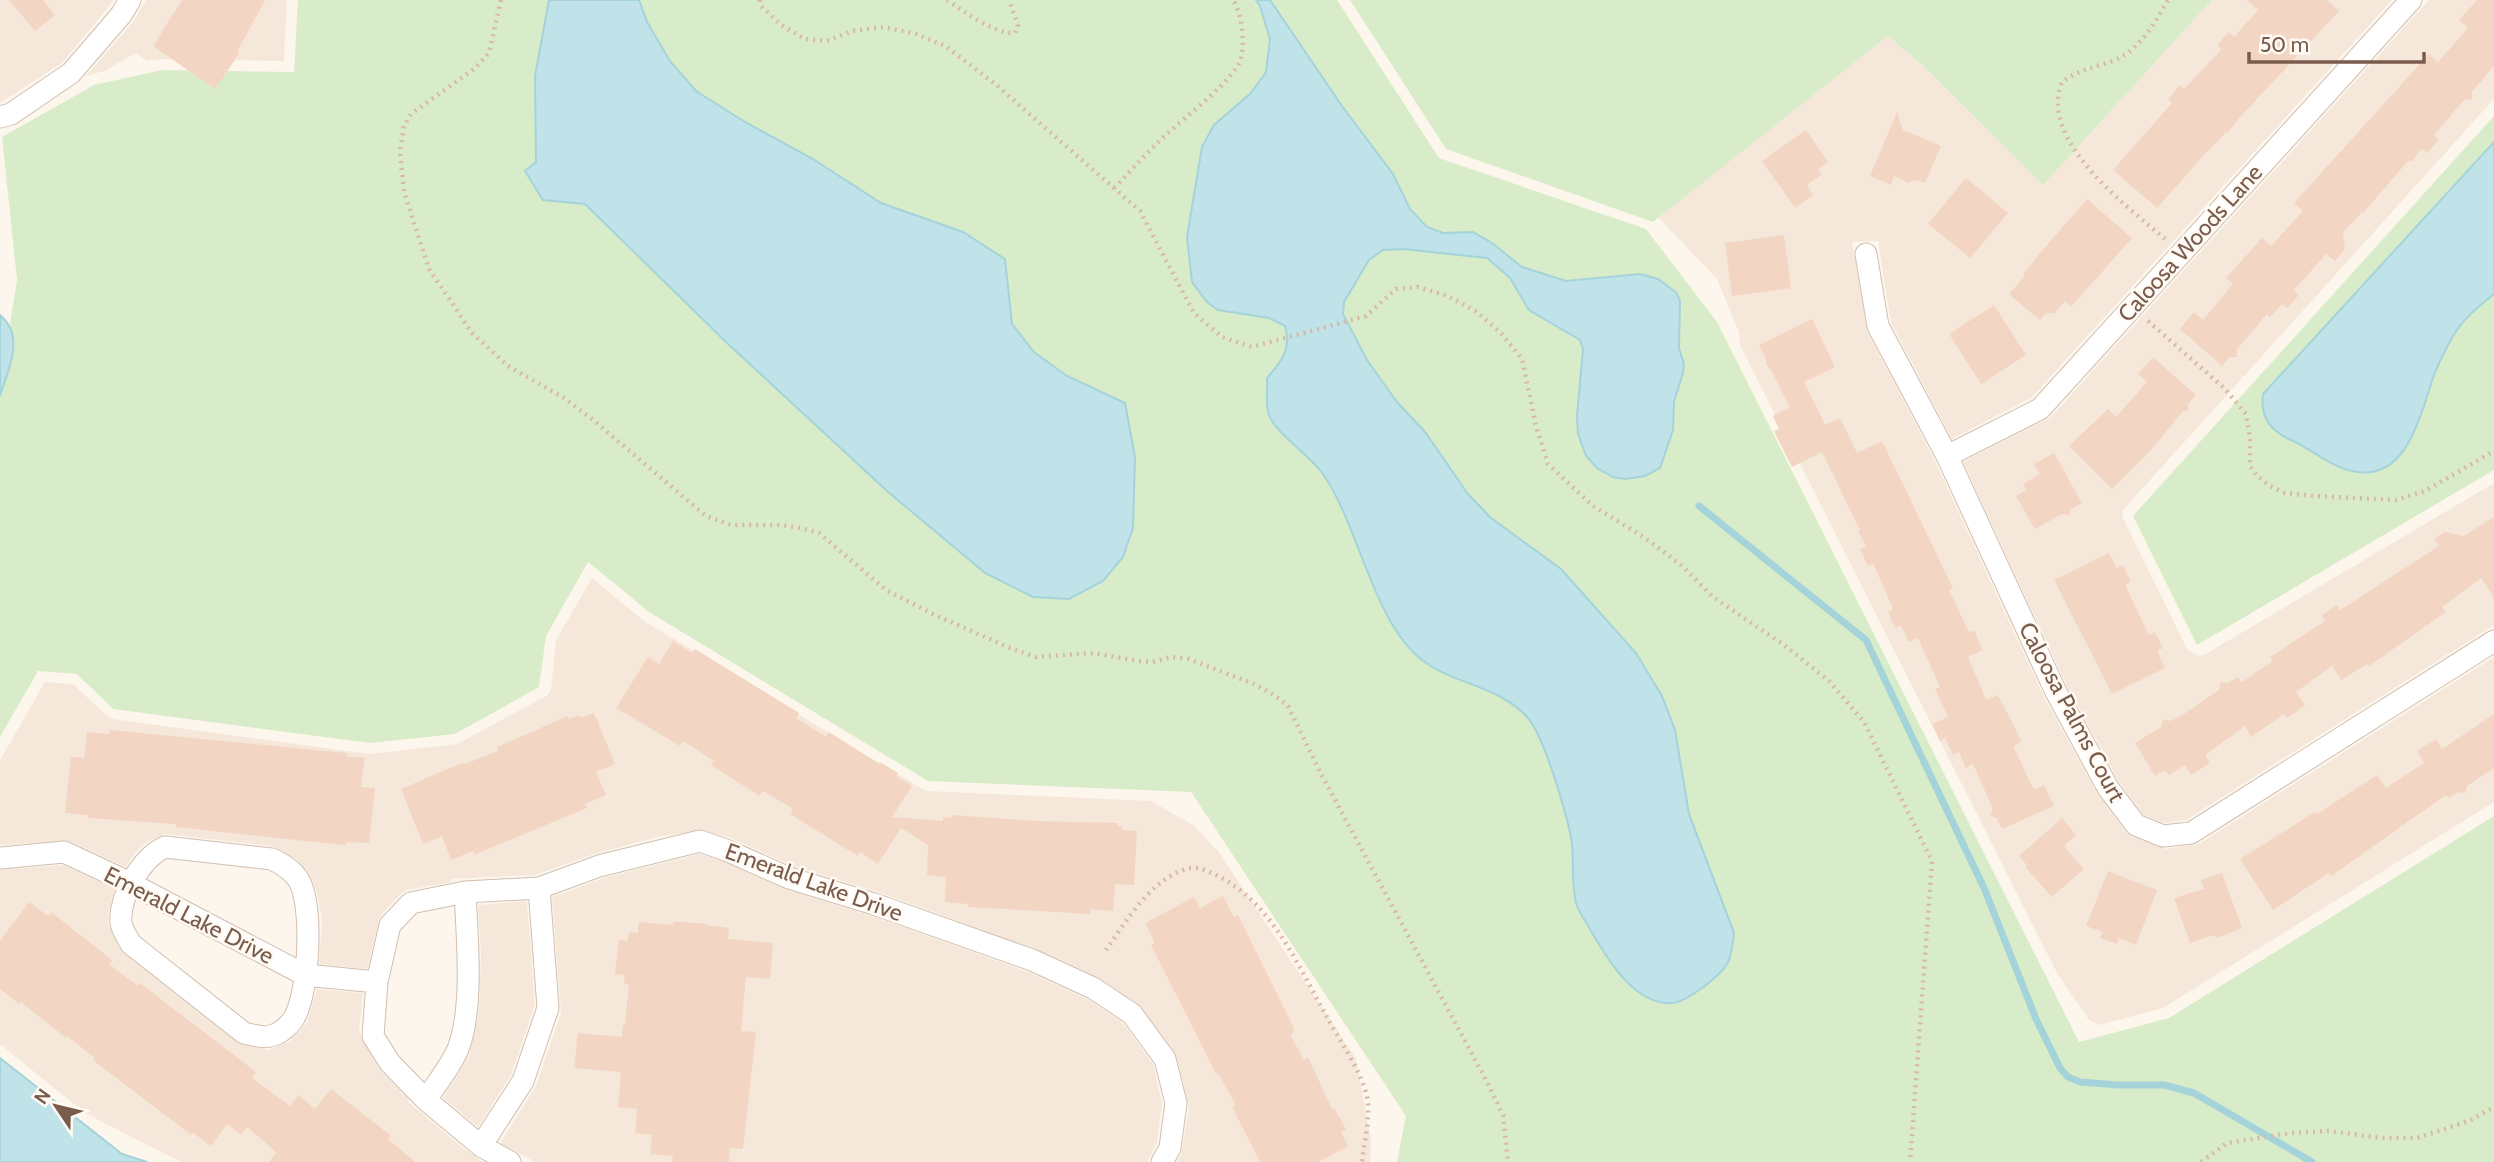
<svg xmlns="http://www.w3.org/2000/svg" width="2494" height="1162" font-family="Cabin,sans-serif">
	<rect width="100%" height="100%" fill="#fdf6ec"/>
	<path fill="#f5e8da" d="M0,0h114l-52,63 -62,40z
		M146,0h141l-3,61 -123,-2 -14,2 -11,-8 -32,18 -18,5 47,-54z
		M2212,0h180l-361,398 -79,41 -61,-116 -13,-82 -26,1 15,89 68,130 108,234 54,98 29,39 7,5 33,12 33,-5 295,-187v145l-331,206 -64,17 -10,-5 -32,-47 -317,-628 -1,-13 -22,-53 -59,-62 230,-181 34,29 121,120z
		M2429,0h65v99l-371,411 -1,6 65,133 11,7 6,-1 290,-172v142l-308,195 -22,3 -20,-8 -25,-33 -52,-96 -104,-224 87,-44z
		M592,578l52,43 282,170 225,10 42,24 25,26 138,208 15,82 -1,21h-193l4,-7 8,-48 -12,-49 -39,-54 -41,-27 -62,-28 -157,-57 -85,-26 -62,-28 -29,-8 -45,7 -63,17 -59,21 -84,4v3l-44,8 -6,4 -21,22 -13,53 -48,-5 3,-45 -5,-27 -7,-17 -14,-16 -24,-13 -107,-12 -16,7 -13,10 -10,16 -57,-26 -69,4v-85l45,-78 28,2 33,31 7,4 257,35 87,-10 91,-49 3,-5 5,-50z
		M700,854l23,7 64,29 85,26 156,56 59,27 36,24 30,41 9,39 -5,40 -10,19h-612l-35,-19 36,-57 25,-73 -9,-116 52,-19z
		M63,865l52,24 -5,18 -2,17 12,25 122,96 27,5 21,-9 17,-18 10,-34 46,4 -4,40 20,36 30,31 -1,2 56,47 19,13h-302l-96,-49 -85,-69v-174z
		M527,901l8,104 -24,70 -33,52 -35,-29 26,-41 10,-45 2,-59 -3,-48z"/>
	<path fill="#d8ecc9" d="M298,0h1039l102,158 207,71 71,93 362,720 90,-24 325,-202v346h-1097l9,-46 -215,-324 -263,-11 -279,-169 -61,-50 -42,74 -7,51 -84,47 -85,9 -257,-34 -36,-35 -39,-3 -38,66v-341l15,-50 -5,-22 7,-44 -15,-143 92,-52 68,-15 132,2z
		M1350,0h862l-169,185 -121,-120 -34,-29 -235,186 -207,-73z
		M2494,116v354l-297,175 -64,-129z"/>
	<path fill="#bfe3e8" stroke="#a5d3da" stroke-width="2" d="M549,0h90l8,22 23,39 26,30 49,31 68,37 68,44 82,29 42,27 7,65 22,28 33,24 58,27 10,54 -2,71 -10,29 -20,24 -34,18 -36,-2 -48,-24 -98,-82 -160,-148 -142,-139 -42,-4 -18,-29 11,-9 -1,-86z
		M1256,0h14l72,106 51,68 17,35 17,18 16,6 30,-1 19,11 30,24 44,14 74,-7 18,5 19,14 3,9 -1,46 5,16 -1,9 -9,28 -1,29 -13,38 -15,8 -20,3 -12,-2 -16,-9 -11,-12 -8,-22 -1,-18 6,-67 -3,-9 -51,-30 -19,-32 -23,-20 -84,-9 -20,1 -14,10 -25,42 -1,12 24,46 30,42 28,30 43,62 23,24 70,51 75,84 26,43 13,34 14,84 45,119c-3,31 -6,34 -29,53 -9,6 -22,16 -32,17 -39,3 -67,-46 -83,-74 -4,-7 -10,-15 -13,-23 -7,-21 -2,-47 -6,-69 -6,-28 -26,-98 -43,-119 -28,-32 -73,-33 -106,-58 -50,-40 -62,-132 -99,-186 -12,-18 -47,-40 -54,-59 -4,-10 -1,-26 -2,-37 15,-17 25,-29 18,-52l-16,-8 -51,-8 -11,-8 -15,-20 -5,-45 15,-90 12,-22 37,-32 15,-21 4,-33 -10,-33z
		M2494,142v152c-16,13 -30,24 -41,42 -6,10 -12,23 -17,34 -14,35 -25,109 -78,102 -26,-3 -44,-22 -67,-32 -20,-9 -31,-22 -28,-46z
		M0,315c26,22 8,54 0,81z
		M0,1058l122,96 25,8h-147z"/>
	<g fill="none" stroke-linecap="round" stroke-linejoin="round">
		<path stroke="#a5d3da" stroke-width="7" d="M1699,506l167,134 118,248 52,131 24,49 8,9 12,5 38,3h46l30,8 118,69"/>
	</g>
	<path fill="#f3d5c3" d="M9,0h34l12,15 -20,16z
		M182,0h83l-28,52 2,2 -24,35 -62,-43z
		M2247,0h80l12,11 -98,105 -14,17 -1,-1 -22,23 -47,53 -44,-38 59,-67 -4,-4 12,-14 4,4 37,-39 -4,-5 12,-13 5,5 24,-27z
		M2477,0h17v66l-22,26v7l-8,1 -30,35 5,5 -12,13 -5,-4 -11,13 -2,-2 -46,53 -1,-1 -19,20 2,17 -10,12 -9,-7 -32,36 5,5 -12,13 -5,-4 -12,13 -3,-3 -30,35v8h-7l-8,9 -42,-37 14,-17 9,8 30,-36 -7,-6 36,-40 9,8 32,-35 -9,-8 135,-149 9,8 30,-34 -9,-8z
		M1897,112l6,18 38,16 -16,37 -8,-3 -9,3 -14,-7 -3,9 -21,-9z
		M1806,130l22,32 -10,7 4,5 -15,11 6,10 -18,13 -33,-47z
		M1966,178l42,35 -38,45 -42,-34z
		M2087,199l45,39 -61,69 -6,-6 -10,12 -10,1 -5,6 -31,-26 16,-18 -2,-2 17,-21z
		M1784,235l7,53 -59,8 -7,-53z
		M1994,305l32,50 -45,29 -32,-50z
		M1812,319l23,48 -31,15 21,43 15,-7 17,35 25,-12 71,147 -4,2 20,42 5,-2 9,20 -15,7 18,43 12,-5 24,47 -9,4 21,44 10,-5 10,21 -52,23 -5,-11 -7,-2 3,-7 -20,-45 -7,4 -7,-16 -6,3 -8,-17 -5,3 -8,-17 16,-7 -13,-28 5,-2 -22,-49 -9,4 -8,-16 -6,2 -7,-16 5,-3 -20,-46 -5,3 -8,-17 6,-3 -8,-15 2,-1 -38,-78 -30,15 -18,-36 5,-2 -6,-13 17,-9 -18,-35 -6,-8 1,-3 -8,-16z
		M2153,357l43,38 -8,9v7h-5l-33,40 -38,38 -43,-43 39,-37 8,8 31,-35 -9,-8z
		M2054,453l28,50 -11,6 -1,6 -8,-1 -27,15 -19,-33 10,-6 -3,-6 17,-10 -6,-10z
		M2494,517v81l-13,-20 -39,29 4,5 -77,54 -2,-2 -26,16 -9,-14 -36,26 9,13 -18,13 -3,-4 -33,23 -6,-11 -40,29 5,8 -19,12 -6,-10 -16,10 -4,-5 -10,6 -20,-33 26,-16 2,-8 7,2 11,-5 38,-26 2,-8 7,1 10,-6 4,5 31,-21 -3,-4 55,-36 -3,-6 15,-10 3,5 99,-64 -5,-7 11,-7 19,4z
		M2109,553l8,15 6,-3 8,17 -6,3 24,50 6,-3 8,16 -6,3 8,17 -53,26 -58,-114z
		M673,641l19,12 3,-4 104,64 -3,5 30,19 3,-5 50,32 1,-2 18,11 -2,3 16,10 -20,31 51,4v-4l9,1v-3l83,6 82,2v3l6,1 -1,3 15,1 -3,54 -19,-1 -2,27 -22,-2 -1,5 -122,-7v-3l-23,-2 1,-25 -19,-2 1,-30 -27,-17 -23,36 -18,-12 -2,4 -68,-42 3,-5 -30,-18 -3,5 -49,-31 3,-4 -31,-20 -3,5 -64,-38 32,-51 11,7z
		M594,713l21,51 -19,8 10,23 -21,9 2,4 -113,47 -1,-4 -22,9 -9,-24 -19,8 -22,-55 63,-27 1,2 33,-13 -1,-4 71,-31 1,3 11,-4 1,3z
		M2494,714v54l-27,18 -2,7 -7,-1 -10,6 -2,-3 -115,81 -2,-3 -56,37 -33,-51 75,-47 2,2 60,-39 9,13 38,-25 -7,-12 19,-12 6,10z
		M110,730l237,23v4l18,1 -4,29 14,1 -6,55 -22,-1 -1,3 -41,-4 -129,-14v-3l-88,-6v-3l-23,-2 6,-56 13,1 3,-26 22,2z
		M2062,818l14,17 -12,11 20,23 -32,28 -26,-29v-4l-7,-8z
		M2108,871l49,19 -21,55 -17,-7 -2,6 -17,-6 3,-6 -17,-6z
		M2222,873l20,55 -24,10 -5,-3 -23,8 -16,-45 30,-9 -3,-9z
		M1223,896l11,21 4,-2 49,99 7,15 -3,7 13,24 4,-3 24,52 2,-1 12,21 -5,3 7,14 -30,16h-58l-28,-55 4,-2 -18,-32 -2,1 -65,-129 4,-2 -10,-20 49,-26 6,11z
		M29,902l19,14 3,-4 61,48 -3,4 29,22 2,-3 116,89 -4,6 38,28 9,-11 16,14 16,-20 59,46 -2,4 27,23h-145l6,-10 -29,-25 -6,8 -14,-11 -16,22 -19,-14 -1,3 -98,-75 2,-2 -28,-22 -1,2 -45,-36 -2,2 -19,-15v-48z
		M639,922l34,3v-3h11l23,2v1l22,3 -1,11 45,4 -3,36 -24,-2 -5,54 15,1 -13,117 -13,-1 -1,14h-57l1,-6 -23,-2 2,-19 -17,-2 2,-24 -19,-2 3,-35 -47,-4 4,-35 44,4 1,-12h2l4,-41h-5l1,-9 -10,-1 4,-34 9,1 1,-9 9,1z"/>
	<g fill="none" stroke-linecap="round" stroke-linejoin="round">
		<defs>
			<path id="minor" d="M0,117l11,-3 60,-41 50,-58 9,-15
				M1866,254l12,72 69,130 108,234 53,98 28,37 27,11 28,-3 303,-192
				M1947,456l93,-47 371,-409
				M165,847l107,12c10,5 19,10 26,20 16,25 11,111 -3,137 -2,5 -10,13 -15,16 -12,8 -23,4 -36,1l-113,-89c-3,-6 -9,-14 -10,-21 -2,-26 20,-65 44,-76z
				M0,858l64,-6 62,29 179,94 72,7
				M426,1100c10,-16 25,-34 32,-51 16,-41 9,-113 7,-157
				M481,1146l42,-65 25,-73 -9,-120
				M510,1162l-29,-16 -55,-46 -36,-37 -17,-27 4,-54 13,-57 21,-22 54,-11 74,-4 60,-22 101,-25 26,9 63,28 85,26 158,56 61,28 39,26 33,45 11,44 -6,45 -8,14"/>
		</defs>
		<use href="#minor" stroke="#d1beb0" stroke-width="23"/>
		<path stroke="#d9b8a5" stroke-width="4.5" stroke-dasharray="2 5" stroke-linecap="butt" d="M501,0l-12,53 -15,16 -63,45 -7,12 -4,25 4,41 25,77 43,64 36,33 56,32 28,21 114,97 25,9h51l19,3 18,5 67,57 47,24 77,34 26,9 58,-4 45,8 14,1 17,-5 19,2 65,25 20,11 14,11 32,66 166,308 17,35 5,47
			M760,0v5l21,20 24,14 22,2 25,-10 32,-4 32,7 29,12 49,37 146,128 54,102 28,24 30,10 114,-31 30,-27 22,-2 30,9 29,16 24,21 21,26 14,67 12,38 45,42 49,30 38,28 33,33 71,48 45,36 35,41 68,139 -22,301
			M947,0c17,12 48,34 68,33l3,-7 -9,-26
			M1114,188c18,-18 34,-37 53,-54 18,-17 68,-54 74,-76 4,-17 1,-44 -8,-58
			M2165,239c-38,-33 -127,-98 -103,-157 16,-12 33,-15 51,-21 27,-11 41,-37 55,-61
			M2148,321l76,67 22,26 4,24v28l6,9 14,11 15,7 29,3 82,4 29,-9 69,-40
			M1106,950c20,-28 42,-67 77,-80 13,-5 23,0 35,6 55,28 80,90 109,141 12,23 33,52 39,76 6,21 -2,48 -4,69
			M2201,1162l26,-19 64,-10 38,-2 52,7h36l52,-17 25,-14"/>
		<use href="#minor" stroke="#fff" stroke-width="21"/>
	</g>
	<g text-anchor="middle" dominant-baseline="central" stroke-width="5" stroke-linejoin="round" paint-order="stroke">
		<g font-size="23" fill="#7a5c4d" stroke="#fffaf3">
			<text transform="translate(2190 243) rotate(-48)">Caloosa Woods Lane</text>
			<text transform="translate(2072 712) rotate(62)">Caloosa Palms Court</text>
			<text transform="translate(814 882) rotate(20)">Emerald Lake Drive</text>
			<text transform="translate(189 915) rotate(27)">Emerald Lake Drive</text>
		</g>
	</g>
	<g transform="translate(56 1106) rotate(305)" stroke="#fffaf3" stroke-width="5" paint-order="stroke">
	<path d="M0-5L12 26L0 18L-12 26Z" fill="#7a5c4d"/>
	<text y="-10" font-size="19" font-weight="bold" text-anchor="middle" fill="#7a5c4d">N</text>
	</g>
	<path d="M2249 52v10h175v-10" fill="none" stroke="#7a5c4d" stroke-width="3.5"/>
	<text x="2260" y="52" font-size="21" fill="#7a5c4d" stroke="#fffaf3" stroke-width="5" paint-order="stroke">50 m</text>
</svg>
